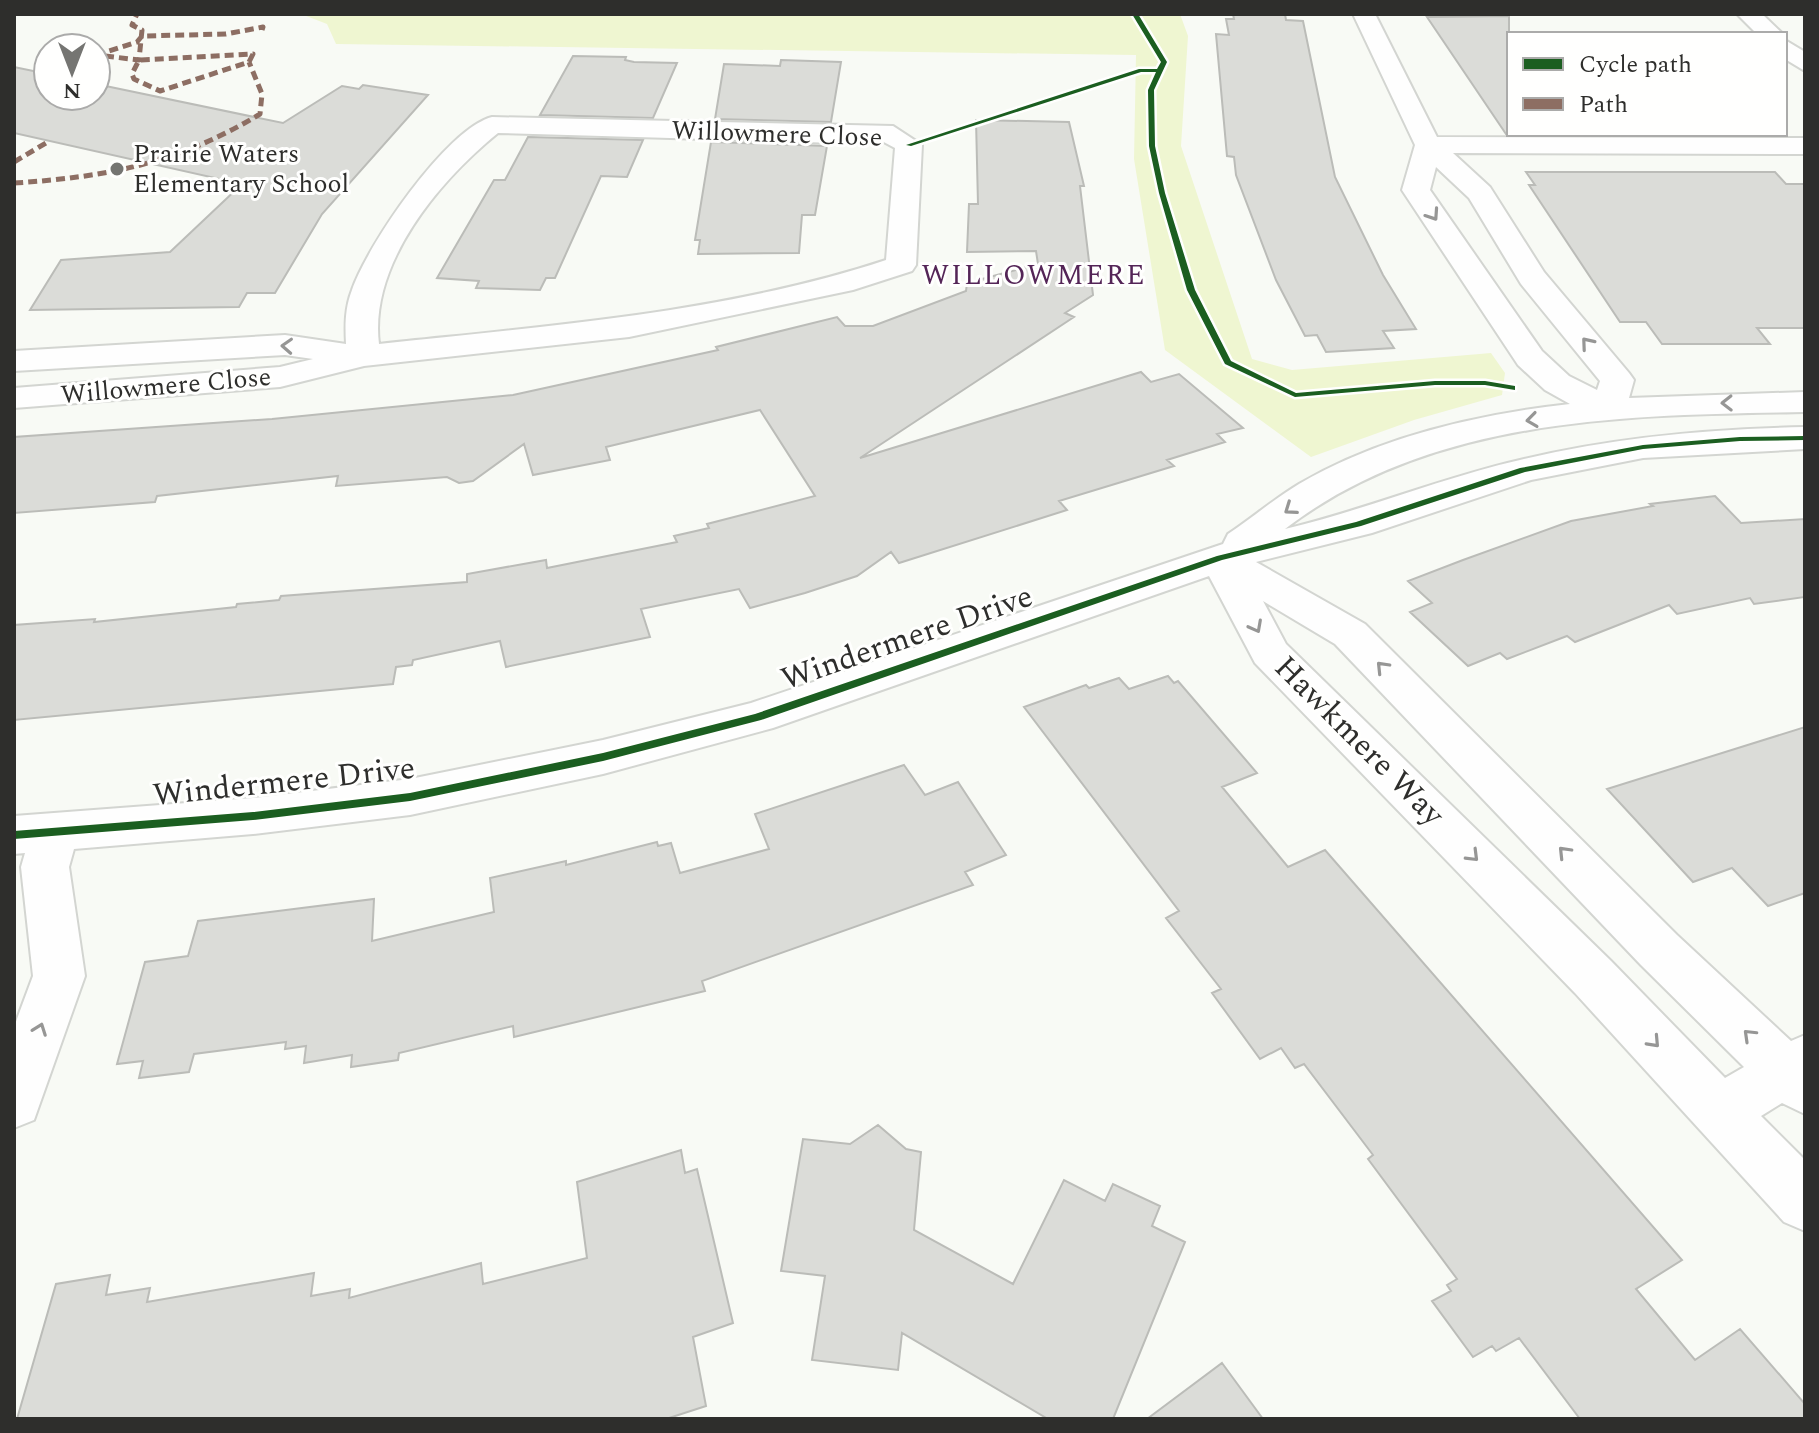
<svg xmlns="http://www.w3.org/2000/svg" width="1819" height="1433" font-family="Spectral,serif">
	<rect width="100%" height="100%" fill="#f8faf5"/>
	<path fill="#eff6d1" d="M301,14h879l8,22 -7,110 71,213 40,11 199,-17 14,20 -3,22 -88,25 -103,37 -146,-107 -31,-191 2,-104 -800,-11 -9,-20z"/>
	<path fill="#dbdcd8" stroke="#bbbcb8" stroke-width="2" d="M1233,14h52l1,6 17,1 32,156 48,98 33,54 -33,2 11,17 -68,4 -9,-17 -12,1 -29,-56 -40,-105 -2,-18 -7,-1 -11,-122 13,1 -3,-16h8z
		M1509,16v118h-3l-79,-117z
		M573,56l53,1 -1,3 9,2 43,1 -24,55 -113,-3z
		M781,60l60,2 -10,60 -116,-3 9,-55 56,2z
		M14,67l34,7v22h48v-12l187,39 59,-37 17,3 4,-4 65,10 -106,119 -47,79h-28l-8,14 -209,3 31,-50 109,-8 72,-68 -228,-51z
		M976,120l93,2 15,64h-4l13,109 -28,18 9,4 -214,141 281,-86 10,10 28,-8 64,54 -26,6 8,8 -58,18 7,6 -115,35 8,9 -168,53 -8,-11 -34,24 -52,17 -55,15 -11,-19 -98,20 9,28 -144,30 -6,-26 -87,19 -1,5 -16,2 -3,17 -379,36v-95l81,-6 -1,3 142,-15 1,-3 42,-4 2,-4 186,-14v-8l79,-14 1,8 130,-26 -3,-6 35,-8 -2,-4 108,-28 -55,-86 -154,37 4,13 -77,15 -9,-31 -51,37 -14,2 -12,-6 -111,9 2,-10 -181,20 -2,6 -141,11v-76l258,-18 241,-24 205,-45 -2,-3 121,-30 8,9h28l93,-35 1,-8 71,-19 -2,-13 -69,1 2,-48h9z
		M528,137l115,3 -16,37 -26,-1 -46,102h-9l-6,12 -64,-2 3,-7 -42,-3 57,-98h11z
		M711,142l116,4 -12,69h-13l-3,38 -101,1 2,-14h-5z
		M1526,172h249l11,12h19v144h-48l13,16h-108l-16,-22h-26l-91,-137h6z
		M1715,496l26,27 64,-4v78l-51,7 -4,-6 -73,16 -8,-9 -94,37 -8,-6 -60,23 -7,-6 -32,13 -58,-54 22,-9 -24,-22 55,-21 108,-39 82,-15 -3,-2z
		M1168,676l6,7 4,-2 79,92 -35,14 66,80 37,-17 357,410 -46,29 59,71 45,-31 65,75v15h-225l-61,-81 -23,13 -4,-5 -19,11 -41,-56 19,-10 -4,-6 10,-6 -89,-120 5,-4 -69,-91 -9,4 -14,-20 -21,11 -48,-66 9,-4 -55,-71 13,-7 -155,-204 62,-22 3,3 30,-10 10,11z
		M1805,727v166l-37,13 -36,-38 -39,14 -86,-93z
		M904,765l21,30 33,-13 48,73 -41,17 8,13 -271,96 3,10 -191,46 -1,-11 -114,27 -1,7 -47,7 1,-12 -48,8 2,-17 -21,3 1,-7 -92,12 -5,18 -50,6 4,-17 -26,3 28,-102 43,-6 10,-35 176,-22 -2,42 122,-29 -4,-34 76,-17v4l91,-23 1,4 13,-3 9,30 89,-24 -14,-35z
		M878,1125l28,24 15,3 -7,78 99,54 51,-104 41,21 8,-17 47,22 -8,20 33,16 -72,177h-65l-146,-86 -4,37 -86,-10 13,-84 -44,-5 22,-132 47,5z
		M681,1150l4,23 12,-4 36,154 -40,14 13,69 -40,13h-649l39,-135 54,-9 -4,20 44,-7 -3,14 167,-29 -3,23 39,-7 -1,9 132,-35 2,21 104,-26 -10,-76z
		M1222,1363l41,56h-116z"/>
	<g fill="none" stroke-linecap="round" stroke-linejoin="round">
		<defs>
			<path id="minor" d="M1353,14h22l62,123 368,1v16l-352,-1 37,34 54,85 85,101 5,7 -5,18 176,-6v20c-177,3 -373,4 -520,117 80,-19 156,-51 235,-69 94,-23 189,-31 285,-33v22l-162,9 -112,22 -159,53 -116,29 109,62 312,311 114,106 14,-6v79l-23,-11 -21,13 44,44v71l-21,-9 -209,-229 -320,-330 -46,-87 -436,152 -170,46 -193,41 -157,19 -179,15 -5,18 16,109 -51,144 -20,8v-101l19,-51 -12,-109 4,-14 -11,1v-38l239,-18 157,-19 193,-39 148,-37 472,-159 5,-10c24,-16 46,-35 71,-50 80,-47 180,-70 271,-80l-25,-14 -27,-25 -116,-175 13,-45zM1436,167l33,31 52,86 79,97 -3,9 -28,-14 -27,-25 -112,-161zM1263,601l72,43 306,321 103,102 -19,11 -114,-117 -325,-317z
				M1737,14h25l21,20h-26z
				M1785,40l20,12v19l-20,-12z
				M492,117l401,9 29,19 -6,120 -4,6 -59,19 -224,47 -265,29 -84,21 -266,21v-20l266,-21 33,-8 -28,-4 -271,16v-20l271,-16 61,9c-1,-19 -1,-36 6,-54 15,-44 94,-161 140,-173zM498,133l339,10 43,-3 15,8 -9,112c-160,53 -340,66 -507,84 -10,-80 60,-163 119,-211z"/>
		</defs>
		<use href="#minor" stroke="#d3d5d1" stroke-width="4"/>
		<use href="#minor" fill="#fefefe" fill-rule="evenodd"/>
		<path stroke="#8d6e63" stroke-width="5" stroke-dasharray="9 5" stroke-linecap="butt" d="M253,54l-4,8 -89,29 -26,-12 -2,-5 7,-14z
			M96,55l41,-13 5,-6 84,-2 37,-7 -1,3
			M105,56l34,4 3,-30 -10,-5 5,-11
			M14,162l32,-19
			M14,183c94,-6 165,-20 246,-69l2,-20 -13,-32"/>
		<defs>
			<path id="cycleway" d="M1132,14h6l29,48 -13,28 1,56 10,47 30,97 36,71 65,32 139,-12h50l30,5v4l-30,-5h-50l-140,12 -70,-33 -38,-74 -28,-97 -10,-47 -1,-56 8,-18h-15l-230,74 -5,-1 233,-76h18l4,-7z
				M1805,436v4l-65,1 -97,8 -118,23 -164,54 -139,34 -461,160 -158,41 -193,40 -157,19 -239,19v-8l239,-19 157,-19 193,-40 152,-39 462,-158 139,-34 164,-54 123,-23 97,-8z"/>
		</defs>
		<use href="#cycleway" stroke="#fffffe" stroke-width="5"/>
		<use href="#cycleway" fill="#1b5e20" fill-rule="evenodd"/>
	</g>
	<defs><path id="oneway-chevron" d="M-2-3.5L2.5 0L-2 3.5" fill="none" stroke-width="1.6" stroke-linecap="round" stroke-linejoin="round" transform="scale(2)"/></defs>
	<g stroke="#969695">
		<use href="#oneway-chevron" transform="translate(1433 215) rotate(56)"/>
		<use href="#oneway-chevron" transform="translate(1587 343) rotate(-130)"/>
		<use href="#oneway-chevron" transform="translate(287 346) rotate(-177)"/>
		<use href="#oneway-chevron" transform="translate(1727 403) rotate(179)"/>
		<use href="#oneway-chevron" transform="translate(1532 420) rotate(172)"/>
		<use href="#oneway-chevron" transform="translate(1290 509) rotate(145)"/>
		<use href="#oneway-chevron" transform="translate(1256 627) rotate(62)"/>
		<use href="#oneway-chevron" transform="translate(1382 667) rotate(-134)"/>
		<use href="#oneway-chevron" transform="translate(1564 852) rotate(-134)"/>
		<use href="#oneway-chevron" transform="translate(1473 856) rotate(45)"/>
		<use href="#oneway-chevron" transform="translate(40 1029) rotate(-70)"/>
		<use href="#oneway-chevron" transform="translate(1749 1035) rotate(-136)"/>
		<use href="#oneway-chevron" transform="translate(1654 1042) rotate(47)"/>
	</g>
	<circle fill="#757572" stroke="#fffffe" stroke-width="3" cx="117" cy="169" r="8"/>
	<g text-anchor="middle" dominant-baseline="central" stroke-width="6" stroke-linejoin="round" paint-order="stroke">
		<g font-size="26" fill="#2e2e2c" stroke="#fffffe">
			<text transform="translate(777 134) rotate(2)">Willowmere Close</text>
			<text transform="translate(166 386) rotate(-5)">Willowmere Close</text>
		</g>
		<g font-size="26" fill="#2e2e2c" stroke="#fffffe" text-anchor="start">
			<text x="133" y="154">Prairie Waters<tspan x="133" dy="30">Elementary School</tspan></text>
		</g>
		<g font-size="28" letter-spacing="2" fill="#542557" stroke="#fffffe">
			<text x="1034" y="275">WILLOWMERE</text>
		</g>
		<g font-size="32" fill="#2e2e2c" stroke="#fffffe">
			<text transform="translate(907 638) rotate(-19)">Windermere Drive</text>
			<text transform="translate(1359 741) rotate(45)">Hawkmere Way</text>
			<text transform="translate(284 782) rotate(-6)">Windermere Drive</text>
		</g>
	</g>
	<rect width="1819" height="1433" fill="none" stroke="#2e2e2c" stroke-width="32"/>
	<rect x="1507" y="32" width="280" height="104" fill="#fffffe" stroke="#ababaa" stroke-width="2"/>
	<rect x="1523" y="58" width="40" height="12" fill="#1b5e20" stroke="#ababaa" stroke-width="2"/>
	<text x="1579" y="72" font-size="24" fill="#2e2e2c">Cycle path</text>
	<rect x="1523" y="98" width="40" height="12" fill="#8d6e63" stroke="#ababaa" stroke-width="2"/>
	<text x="1579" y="112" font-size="24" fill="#2e2e2c">Path</text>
	<g transform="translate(72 72) rotate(180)"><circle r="38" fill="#fffffe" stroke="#ababaa" stroke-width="2"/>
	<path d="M0-6L14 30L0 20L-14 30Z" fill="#757572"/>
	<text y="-12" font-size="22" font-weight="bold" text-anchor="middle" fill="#2e2e2c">N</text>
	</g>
</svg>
